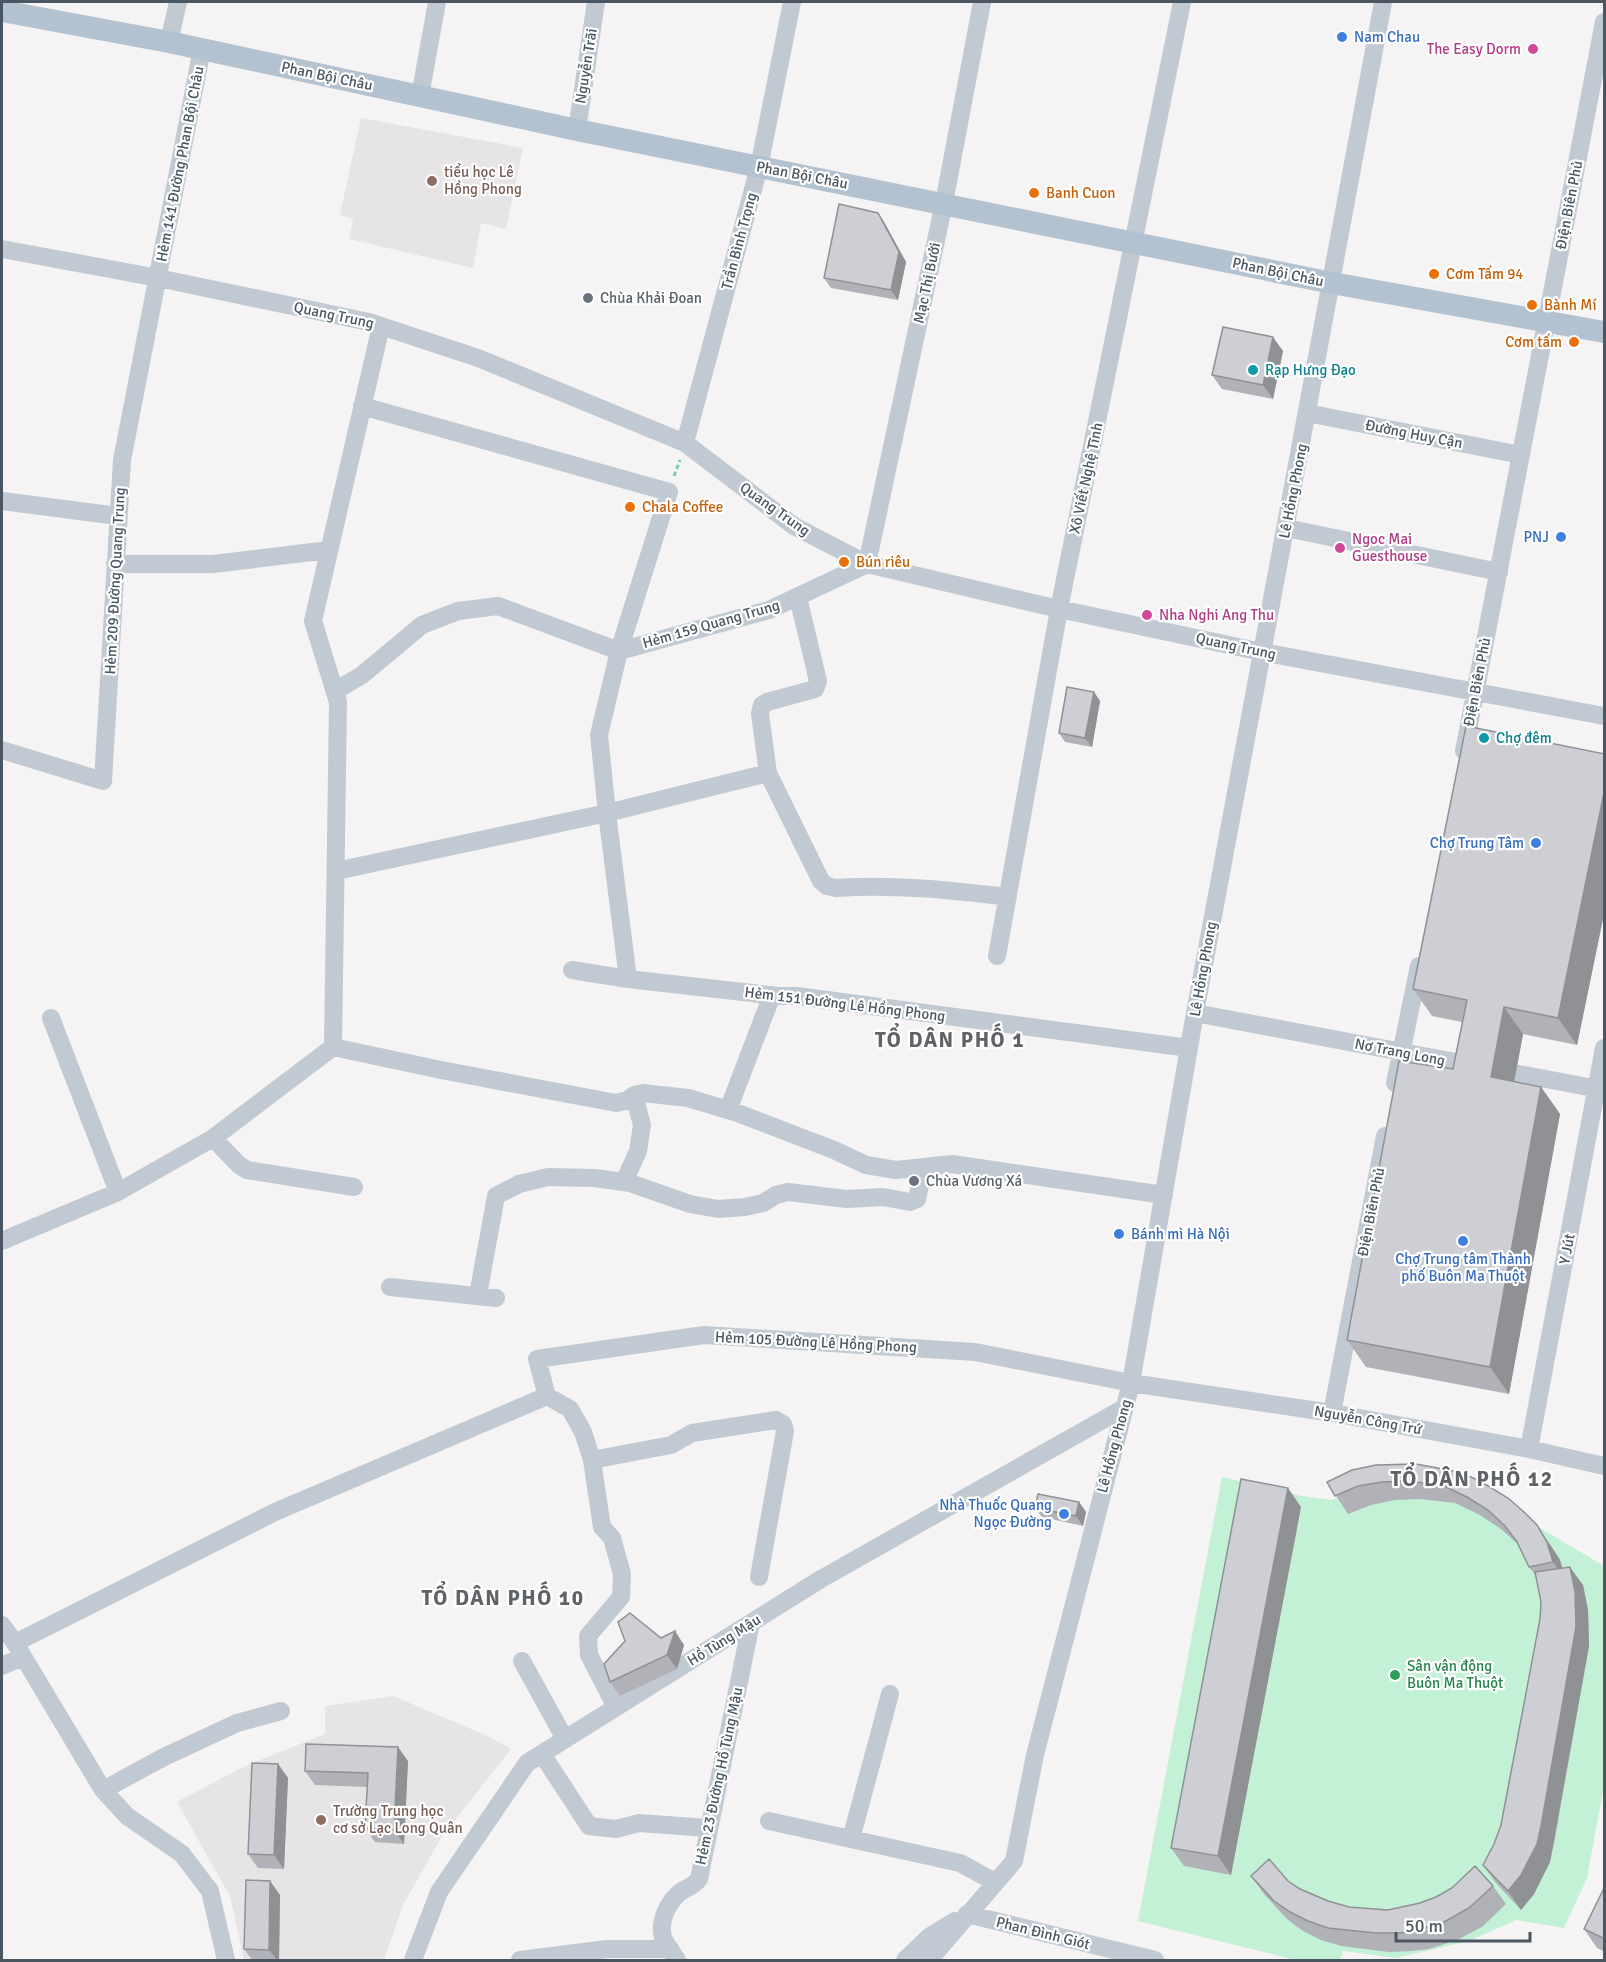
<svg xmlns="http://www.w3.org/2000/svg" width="1606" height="1962" font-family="Signika,sans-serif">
	<rect width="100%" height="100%" fill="#f5f3f3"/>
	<path fill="#e6e4e5" d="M361,118l162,30 -17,81 -25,-6 -8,45 -124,-29 4,-20 -13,-4z
		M393,1696l97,41 21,12 -70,89 -38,67 -19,55h-140l-14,-64 -53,-94 66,-35 82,-33v-28z"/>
	<path fill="#c3f1d5" d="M1222,1477l80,19 30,4 22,-11 154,17 32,22 64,38v219l-17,93 -23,50 -48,-8 -47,21 -73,17 -53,-7 -3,9h-44l-158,-39z"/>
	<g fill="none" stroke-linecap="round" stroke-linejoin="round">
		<path stroke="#7ad0a6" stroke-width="3" stroke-dasharray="4.5 3" stroke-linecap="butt" d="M674,476l6,-16"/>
		<path stroke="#c1cad2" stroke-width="18" d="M169,42l9,-40
			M420,96l17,-94
			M577,130l19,-128
			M2,249l156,29 211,44 109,36 207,85 109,83 73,38 192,45 203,43 342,64
			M362,406l307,86 -50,159 -20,84 8,78 21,166
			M1307,413l214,42
			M685,443l74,-276 33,-165
			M2,501l116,15
			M1286,528l213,44
			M115,564h98l116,-14
			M798,597l20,84 -3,8 -48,13 -5,3 -2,9 8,59 53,108 6,5 9,2c57,-4 114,2 172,9
			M619,651l150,-41 98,-46 77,-361 38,-201
			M335,691l27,-16 60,-50 36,-14 40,-5 121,45
			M2,750l101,31 19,-321 80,-411
			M1464,751l140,-729
			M336,871l271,-58 161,-40
			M997,956l62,-347 123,-607
			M572,970l56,9 150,17h19l392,52
			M1195,1013l409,77
			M51,1018l67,174
			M333,1047l5,-345 -25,-81 68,-295
			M1395,1083l24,-117
			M728,1110l44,-115
			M213,1138l26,27 8,5 107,17
			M624,1182l14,-31 4,-26 -8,-30
			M2,1241l116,-49 95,-54 120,-91 108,23 175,33 12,-3 6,-5 9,-2 45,5 47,14 99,38 32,15 30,5 56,-6 212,31
			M390,1287l106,11
			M478,1295l18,-99 23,-12 29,-7 47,1 35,5 60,21 28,5 27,-2 18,-4 13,-8 12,-3 59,7 36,-2 27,5 7,-3 7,-32
			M547,1396l-10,-37 167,-24 271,17 156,31 201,30 197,36 75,17
			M547,1396l23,13 13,23 9,28 10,67 10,11 10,36 -1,23 -33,39 1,19 27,52
			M1332,1413l53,-277
			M1529,1449l75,-401
			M592,1460l79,-15 21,-12 84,-13 7,4 2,7 -26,146
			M2,1625l13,18 88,147 24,26 55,38 28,37 16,69
			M15,1643l260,-131 272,-116
			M522,1661l43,78
			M2,1666l20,-9
			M542,1754l47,72 27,3 23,-6 69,5
			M103,1790l61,-33 73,-34 44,-12
			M769,1821l191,42 35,19
			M851,1839l39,-145
			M967,1914l188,46
			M670,1949c-16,-17 -6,-42 9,-56 7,-5 15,-7 20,-14l52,-256
			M413,1960l26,-68 88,-129 294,-184 303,-171
			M520,1960l87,-11h63l7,11
			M905,1960l24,-23 26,-16
			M927,1960l10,-9 77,-90 21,-106 96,-372 64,-370 188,-1011"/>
		<path stroke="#b3c2d1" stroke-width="22" d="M2,11l167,31 408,88 755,153 272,49"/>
	</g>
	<path fill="#b0b2b7" d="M878,213l6,9 22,40 -8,38 -67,-12 -7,-10z
		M1283,351l-10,48 -51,-10 -10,-14z
		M1094,692l6,9 -8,46 -27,-5 -6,-9z
		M1605,754v155l-28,136 -54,-11 -9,48 27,5 19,27 -51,280 -143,-27 -19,-27 106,-271 9,-47 -30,-6 -19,-27z
		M1416,1464l134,80 10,16 2,8 21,17 5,25 1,36 -35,198 -4,18 -16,32 -13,16 -25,-27 -13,-18 11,-21 7,-19 39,-206 1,-17 -5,-26 -7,-9 -11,-23 -17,-15 -21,-14 -25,-12 -35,-4 -25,1 -24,5 -23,9 -21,-32z
		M1079,1502l7,10 -3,14 -41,-9 -7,-9z
		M1301,1507l-70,368 -47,-9 -13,-18z
		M661,1638l23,7 -7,24 -57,27 -10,-14z
		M408,1761l-4,83 -29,-2 -10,-14 2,-41 -52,-2 -10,-14z
		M278,1764l10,14 -4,91 -26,-1 -10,-14z
		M1251,1876l37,5 12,8 28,12 21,6 39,3 105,-24 13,18 -24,23 -25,13 -28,9 -16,2 -24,1 -48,-6 -20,-6 -18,-9 -16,-12 -23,-25z
		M270,1881l10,14 -1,65h-27l-8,-11z
		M1605,1886v66l-8,-4 -13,-19z"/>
	<path fill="#909195" d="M878,213l6,9 22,40 -8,38 -7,-10z
		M1273,337l10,14 -10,48 -10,-14z
		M1094,692l6,9 -8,46 -7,-9z
		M1605,788v121l-28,136 -19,-27z
		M1504,1007l19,27 -13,70 -19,-27z
		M1541,1087l19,27 -51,280 -19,-27z
		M1288,1488l13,19 -70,368 -13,-19z
		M1079,1502l7,10 -3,14 -7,-10z
		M1537,1525l23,35 6,21 -13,-19z
		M1570,1567l13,18 5,25 1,36 -39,216 -16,32 -13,16 -13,-19z
		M675,1631l9,14 -7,24 -10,-14z
		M398,1747l10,14 -4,83 -10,-14z
		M278,1764l10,14 -4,91 -10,-14z
		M270,1881l10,14 -1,65h-2l-8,-10z"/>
	<path fill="#cdcfd5" stroke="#909195" stroke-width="1.5" d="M839,204l39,9 21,39 -8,38 -67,-12z
		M1223,327l50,10 -10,48 -51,-10z
		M1067,687l27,5 -9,46 -26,-5z
		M1466,726l139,28v34l-47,230 -54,-11 -13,70 50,10 -51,280 -143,-27 52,-279 54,8 14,-69 -54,-11z
		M1416,1464l43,8 21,9 28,17 16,14 13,13 10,17 6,20 -24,5 -12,-25 -12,-16 -17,-16 -21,-13 -25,-12 -35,-4 -25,1 -24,4 -23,10 -8,-14 25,-12 24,-5z
		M1241,1479l47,9 -70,368 -47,-8z
		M1038,1494l41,8 -3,14 -41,-8z
		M1570,1567l5,25 1,35 -35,199 -4,18 -16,31 -13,16 -25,-26 11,-21 7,-19 39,-206 1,-17 -6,-30z
		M630,1613l31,25 14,-7 -8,24 -57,27 -6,-18 21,-23 -7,-19z
		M306,1744l92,3 -4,83 -29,-2 3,-55 -63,-2z
		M252,1763l26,1 -4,91 -26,-1z
		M1269,1859l19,22 12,8 28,12 21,6 39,3 32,-7 16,-6 16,-9 23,-22 18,20 -24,22 -25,14 -28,8 -16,3h-24l-48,-5 -20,-7 -18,-9 -16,-11 -23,-25z
		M246,1880l24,1 -1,69 -25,-1z
		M1605,1886v53l-21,-10z"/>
	<g fill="#3f7fe0" stroke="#fff" stroke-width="2">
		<circle cx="1342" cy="37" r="6"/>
		<circle cx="1561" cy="537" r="6"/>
		<circle cx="1536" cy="843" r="6"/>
		<circle cx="1119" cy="1234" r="6"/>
		<circle cx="1463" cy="1241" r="6"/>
		<circle cx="1064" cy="1514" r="6"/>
	</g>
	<g fill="#d1479c" stroke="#fff" stroke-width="2">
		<circle cx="1533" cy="49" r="6"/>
		<circle cx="1340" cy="548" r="6"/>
		<circle cx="1147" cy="615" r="6"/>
	</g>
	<g fill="#8d6e63" stroke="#fff" stroke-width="2">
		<circle cx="432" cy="181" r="6"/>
		<circle cx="321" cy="1820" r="6"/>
	</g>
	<g fill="#e8710a" stroke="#fff" stroke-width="2">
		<circle cx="1034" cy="193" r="6"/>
		<circle cx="1434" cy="274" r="6"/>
		<circle cx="1532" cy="305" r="6"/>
		<circle cx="1574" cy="342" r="6"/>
		<circle cx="630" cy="507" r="6"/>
		<circle cx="844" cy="562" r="6"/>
	</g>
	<g fill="#6b7280" stroke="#fff" stroke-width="2">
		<circle cx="588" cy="298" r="6"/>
		<circle cx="914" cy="1181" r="6"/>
	</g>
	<g fill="#0f9aa8" stroke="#fff" stroke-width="2">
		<circle cx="1253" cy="370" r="6"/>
		<circle cx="1484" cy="738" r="6"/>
	</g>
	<circle fill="#2e9e5b" stroke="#fff" stroke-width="2" cx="1395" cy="1675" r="6"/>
	<g text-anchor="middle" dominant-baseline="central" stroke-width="4.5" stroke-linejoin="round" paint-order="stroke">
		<g font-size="15" fill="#366cbe" stroke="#fff" text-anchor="end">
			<text x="1354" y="37" text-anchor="start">Nam Chau</text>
			<text x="1549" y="537">PNJ</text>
			<text x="1524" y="843">Chợ Trung Tâm</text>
			<text x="1131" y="1234" text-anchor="start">Bánh mì Hà Nội</text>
			<text x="1463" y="1259" text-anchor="middle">Chợ Trung tâm Thành<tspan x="1463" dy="17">phố Buôn Ma Thuột</tspan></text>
			<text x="1052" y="1505">Nhà Thuốc Quang<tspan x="1052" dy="17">Ngọc Đường</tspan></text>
		</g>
		<g font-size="15" fill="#b23c85" stroke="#fff" text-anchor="start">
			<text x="1521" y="49" text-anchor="end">The Easy Dorm</text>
			<text x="1352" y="539">Ngoc Mai<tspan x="1352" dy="17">Guesthouse</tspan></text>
			<text x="1159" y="615">Nha Nghi Ang Thu</text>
		</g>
		<g font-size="15" fill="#4a5661" stroke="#fff">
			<text transform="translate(586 66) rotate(-81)">Nguyễn Trãi</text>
			<text transform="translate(327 76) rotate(12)">Phan Bội Châu</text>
			<text transform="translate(180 164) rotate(-79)">Hẻm 141 Đường Phan Bội Châu</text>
			<text transform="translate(802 175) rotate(11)">Phan Bội Châu</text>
			<text transform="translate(1569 205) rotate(-79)">Điện Biên Phủ</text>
			<text transform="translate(739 241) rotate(-75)">Trần Bình Trọng</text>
			<text transform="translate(1278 272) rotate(12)">Phan Bội Châu</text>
			<text transform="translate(927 283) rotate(-78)">Mạc Thị Bưởi</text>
			<text transform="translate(334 315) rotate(12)">Quang Trung</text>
			<text transform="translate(1414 434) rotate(11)">Đường Huy Cận</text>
			<text transform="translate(1086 478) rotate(-78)">Xô Viết Nghệ Tĩnh</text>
			<text transform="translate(1293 491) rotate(-79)">Lê Hồng Phong</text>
			<text transform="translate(775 509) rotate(35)">Quang Trung</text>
			<text transform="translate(115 581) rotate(-87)">Hẻm 209 Đường Quang Trung</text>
			<text transform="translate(711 624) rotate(-16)">Hẻm 159 Quang Trung</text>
			<text transform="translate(1236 646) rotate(12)">Quang Trung</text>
			<text transform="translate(1477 682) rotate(-79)">Điện Biên Phủ</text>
			<text transform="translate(1203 969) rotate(-80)">Lê Hồng Phong</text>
			<text transform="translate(845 1004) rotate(7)">Hẻm 151 Đường Lê Hồng Phong</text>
			<text transform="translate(1400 1052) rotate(11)">Nơ Trang Long</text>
			<text transform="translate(1371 1212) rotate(-79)">Điện Biên Phủ</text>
			<text transform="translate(1567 1249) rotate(-79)">Y Jút</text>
			<text transform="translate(816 1342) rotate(3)">Hẻm 105 Đường Lê Hồng Phong</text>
			<text transform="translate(1368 1420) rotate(10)">Nguyễn Công Trứ</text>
			<text transform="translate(1114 1446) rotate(-75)">Lê Hồng Phong</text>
			<text transform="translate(724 1640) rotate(-32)">Hồ Tùng Mậu</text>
			<text transform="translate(719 1776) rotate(-78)">Hẻm 23 Đường Hồ Tùng Mậu</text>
			<text transform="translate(1043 1933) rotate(14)">Phan Đình Giót</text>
		</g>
		<g font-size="15" fill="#785e54" stroke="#fff" text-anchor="start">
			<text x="444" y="172">tiểu học Lê<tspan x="444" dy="17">Hồng Phong</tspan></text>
			<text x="333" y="1811">Trường Trung học<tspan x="333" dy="17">cơ sở Lạc Long Quân</tspan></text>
		</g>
		<g font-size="15" fill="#c56008" stroke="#fff" text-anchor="start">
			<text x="1046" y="193">Banh Cuon</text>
			<text x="1446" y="274">Cơm Tấm 94</text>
			<text x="1544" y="305">Bành Mí</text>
			<text x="1562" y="342" text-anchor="end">Cơm tấm</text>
			<text x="642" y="507">Chala Coffee</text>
			<text x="856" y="562">Bún riêu</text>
		</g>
		<g font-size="15" fill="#5b616d" stroke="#fff" text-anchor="start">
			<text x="600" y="298">Chùa Khải Đoan</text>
			<text x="926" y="1181">Chùa Vương Xá</text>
		</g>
		<g font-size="15" fill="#0d838f" stroke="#fff" text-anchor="start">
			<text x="1265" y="370">Rạp Hưng Đạo</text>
			<text x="1496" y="738">Chợ đêm</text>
		</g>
		<g font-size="15" fill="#27864d" stroke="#fff" text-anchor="start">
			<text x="1407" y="1666">Sân vận động<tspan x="1407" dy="17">Buôn Ma Thuột</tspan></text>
		</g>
		<g font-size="21" font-weight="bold" letter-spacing="1.5" fill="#5f6368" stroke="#fff">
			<text x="950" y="1040">TỔ DÂN PHỐ 1</text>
			<text x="1472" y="1479">TỔ DÂN PHỐ 12</text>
			<text x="503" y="1598">TỔ DÂN PHỐ 10</text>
		</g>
	</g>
	<rect width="1606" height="1962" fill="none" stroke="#4a5661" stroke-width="6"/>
	<path d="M1396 1932v9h134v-9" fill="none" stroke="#4a5661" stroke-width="3"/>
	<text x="1405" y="1932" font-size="18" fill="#4a5661" stroke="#ffffff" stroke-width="4.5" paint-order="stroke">50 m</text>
</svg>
